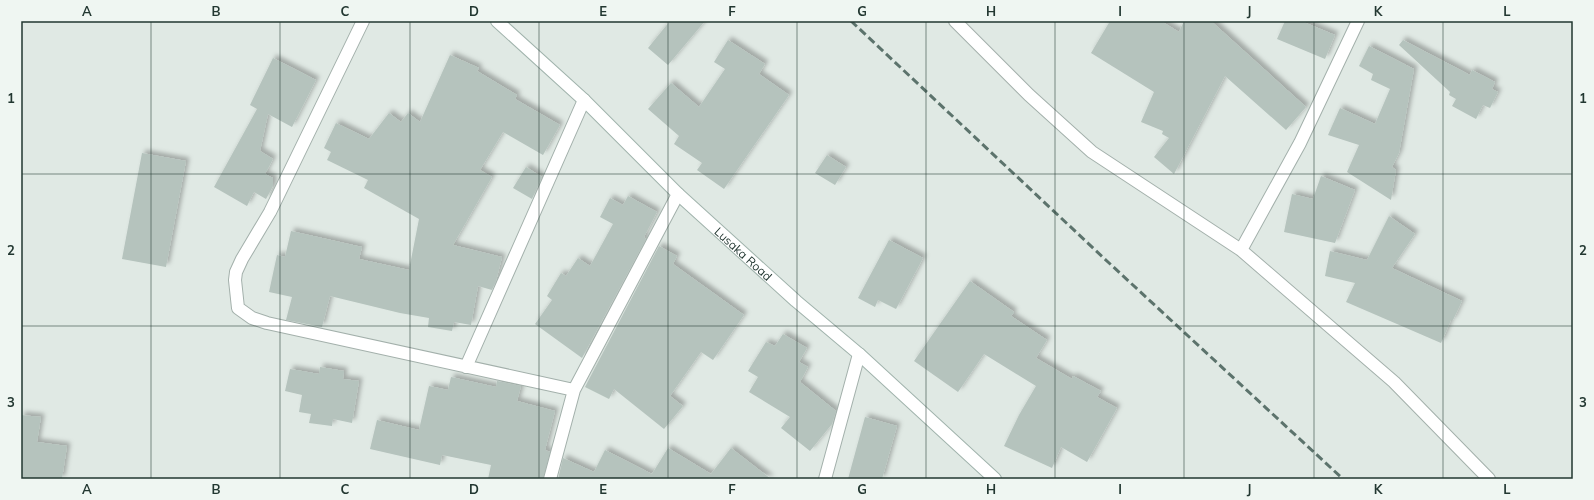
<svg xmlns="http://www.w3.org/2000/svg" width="1594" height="500" font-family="Mulish,sans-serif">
	<defs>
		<filter id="shadow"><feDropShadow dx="3.5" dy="-3.5" stdDeviation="2" flood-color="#0004"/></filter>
	</defs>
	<rect width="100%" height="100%" fill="#e0e9e4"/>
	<path fill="#b5c3bd" filter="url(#shadow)" d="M670,21h35l-37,44 -20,-17z
		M1110,21h51l18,11 5,-11h27l95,86 -20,23 -61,-54 -51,98 -20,-17 15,-19 -7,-4 1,-3 -22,-9 13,-30 -63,-39z
		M1285,21h16l34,14 -10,24 -48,-20z
		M728,40l37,24 -6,10 30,21 -65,94 -27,-19 5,-7 -28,-19 5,-8 -31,-27 23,-26 28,24 26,-38 -11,-7z
		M1403,40l67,35 2,-5 23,12 -3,7 6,3 -8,16 -7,-3 -7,14 -24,-13 4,-7 -7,-4 1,-3 -51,-47z
		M1369,46l45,23 -15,84 -7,14 4,3 -5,30 -44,-28 12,-27 -31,-10 12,-27 35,16 15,-35 -19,-9 2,-6 -14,-8z
		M450,55l29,13 -2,3 40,24 -2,4 45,26 -17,30 -40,-23 -23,38 12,7 -39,68 49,12 -6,24 -4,9 -14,-4 -7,39 -17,-3 -2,9 -24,-4 1,-9 -29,-5 -70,-17 -8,31 -36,-7 6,-23 -23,-5 8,-37 8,2 6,-26 71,16 -3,12 50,11 10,-51 -55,-31 4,-8 -41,-20 4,-8 -7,-4 12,-25 33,16 20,-26 12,9 7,-9 12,9z
		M273,58l43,22 -24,47 -24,-13 -8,37 13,8 -8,15 8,4v8l-7,13 -12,-7 -7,14 -33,-19 43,-78 -7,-4z
		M142,153l44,8 -20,106 -44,-8z
		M827,155l19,12 -11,18 -20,-12z
		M526,167l16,10 -10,22 -19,-11z
		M1321,176l34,14 -20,53 -51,-11 8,-38 21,5z
		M628,196l29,16 -13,25 2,2 -64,119 -47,-34 17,-24 -5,-4 14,-23 5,3 12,-18 12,8 23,-42 -13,-7 10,-19 13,7z
		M1389,216l26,18 -23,34 70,33 -9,19h-2l-10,23 -95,-41 9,-19 -30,-7 5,-25 37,9z
		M889,240l34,18 -27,51 -18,-9 -3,7 -17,-9z
		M659,246l18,10 -4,8 71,51 -31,45 -12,-8 -31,44 13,10 -19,23 -50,-40 -5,10 -24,-12z
		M970,281l44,31 -3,4 36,24 -11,18 36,21 1,-3 28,15 -4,6 20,11 -30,54 -26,-15 -9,21 -48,-22 15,-31 17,-29 -52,-32 -26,38 -44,-31z
		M783,334l24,14 -8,14 9,5 -8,15 36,29 -4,13 -22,27 -29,-23 9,-11 -41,-25 9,-15 -10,-6 18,-29 9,4z
		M320,367l24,4 -1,8 16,2 -7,42 -19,-4 -1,7 -23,-3 2,-9 -12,-2 3,-17 -17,-4 5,-22 29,5z
		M451,377l45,10 1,-6 24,5 -4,15 38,10 -10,39 5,2 -7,27h-55l3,-14 -49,-10 -2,10 -70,-16 7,-29 42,10 10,-44 19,4z
		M21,415l20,2 -4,25 30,4 -5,33h-41z
		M865,417l32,9 -15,53h-34z
		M668,448l43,26 20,-26 40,31h-213l5,-21 31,14 11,-22 47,24z"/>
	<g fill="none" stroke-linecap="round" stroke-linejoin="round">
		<defs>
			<path id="street" d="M363,21l-93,191 -28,47 -6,13 -1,8 3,28 14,10 15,5 307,67
				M955,21l74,74 63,57 149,98 153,132 95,97
				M1241,250l59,-107 58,-122
				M466,367l118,-267
				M550,479l24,-89 104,-196
				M825,479l34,-125"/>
			<g id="secondary">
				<path id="s1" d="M497,21l87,79 94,94 118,107 63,53 136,125"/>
			</g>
		</defs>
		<use href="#street" stroke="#a3b0ab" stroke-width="14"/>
		<use href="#secondary" stroke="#a0b3ac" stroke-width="14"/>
		<use href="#street" stroke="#fff" stroke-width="12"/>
		<use href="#secondary" stroke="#fff" stroke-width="12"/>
		<path stroke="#5c736c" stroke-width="3" stroke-dasharray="8 4" stroke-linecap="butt" d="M851,21l257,241 235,217"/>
	</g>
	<path fill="none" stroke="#223731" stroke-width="1" stroke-opacity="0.55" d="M151,21v458M280,21v458M410,21v458M539,21v458M668,21v458M797,21v458M926,21v458M1055,21v458M1184,21v458M1314,21v458M1443,21v458M21,174h1552M21,326h1552"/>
	<g text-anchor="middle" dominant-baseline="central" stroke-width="3" stroke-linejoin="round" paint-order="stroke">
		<g font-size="12" fill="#223731" stroke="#eff6f2">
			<text stroke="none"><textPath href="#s1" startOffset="339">Lusaka Road</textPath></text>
		</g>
	</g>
	<rect width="1594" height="500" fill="none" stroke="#eff6f2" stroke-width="44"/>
	<rect x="22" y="22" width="1550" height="456" fill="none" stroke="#223731" stroke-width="1.5"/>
	<g font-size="13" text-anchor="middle" font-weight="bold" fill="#223731">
		<text x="87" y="16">A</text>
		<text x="216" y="16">B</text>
		<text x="345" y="16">C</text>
		<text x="474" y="16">D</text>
		<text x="603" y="16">E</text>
		<text x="732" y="16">F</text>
		<text x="862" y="16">G</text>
		<text x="991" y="16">H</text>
		<text x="1120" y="16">I</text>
		<text x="1249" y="16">J</text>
		<text x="1378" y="16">K</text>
		<text x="1507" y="16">L</text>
		<text x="11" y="103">1</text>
		<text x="1583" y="103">1</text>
		<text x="11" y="255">2</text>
		<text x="1583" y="255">2</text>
		<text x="11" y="407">3</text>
		<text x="1583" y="407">3</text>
		<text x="87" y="494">A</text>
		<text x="216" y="494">B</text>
		<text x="345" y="494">C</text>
		<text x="474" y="494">D</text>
		<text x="603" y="494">E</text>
		<text x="732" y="494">F</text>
		<text x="862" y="494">G</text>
		<text x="991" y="494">H</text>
		<text x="1120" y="494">I</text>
		<text x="1249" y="494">J</text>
		<text x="1378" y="494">K</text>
		<text x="1507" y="494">L</text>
	</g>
</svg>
